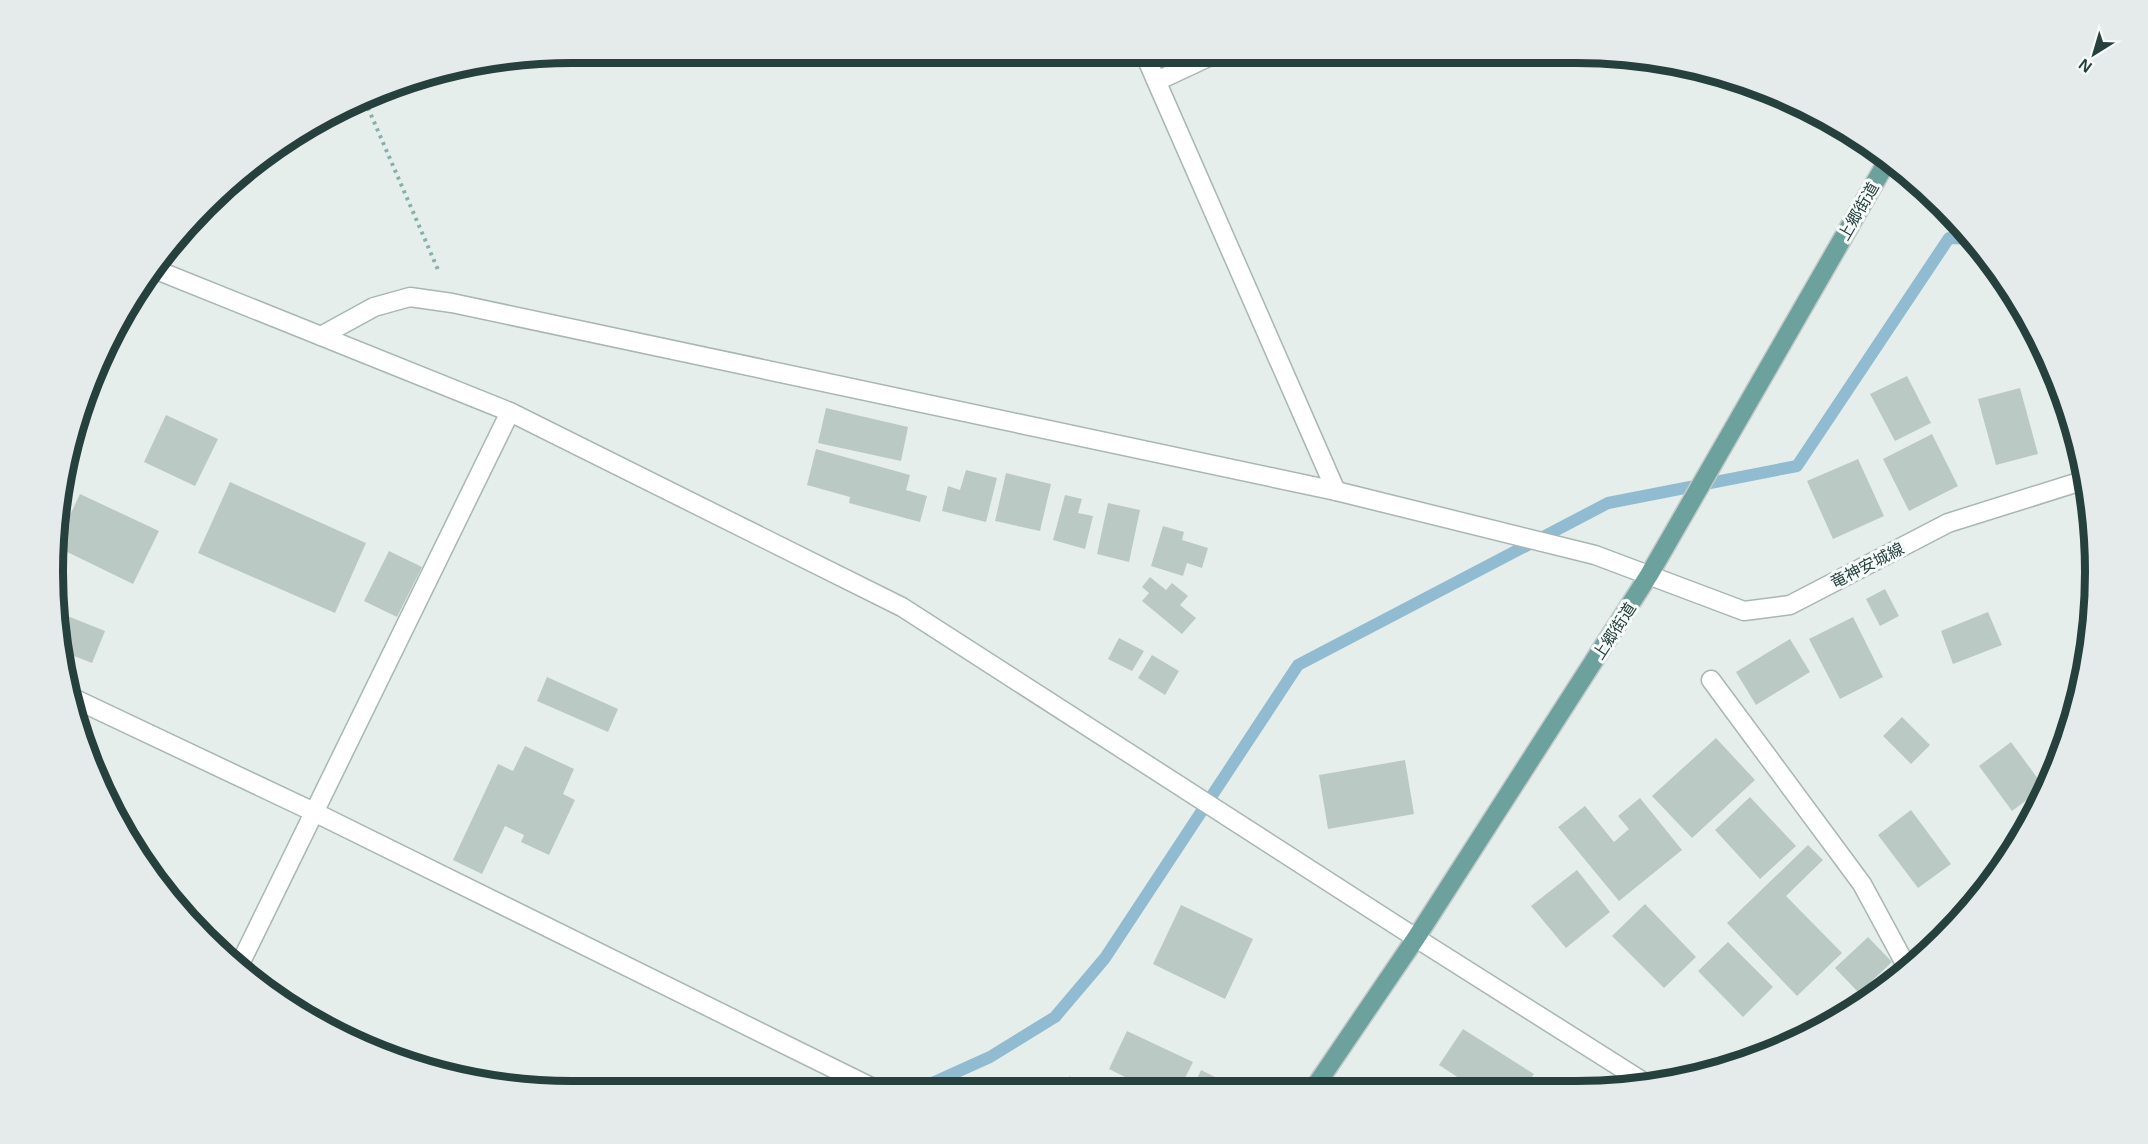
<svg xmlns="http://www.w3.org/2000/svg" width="2148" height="1144" font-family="Helvetica,'Noto Sans JP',sans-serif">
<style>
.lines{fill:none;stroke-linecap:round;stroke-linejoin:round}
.stream{stroke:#91bbd0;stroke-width:12}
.building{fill:#bbc9c5}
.minor-casing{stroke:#a8b6b4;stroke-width:21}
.major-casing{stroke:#c2cac9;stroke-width:21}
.path{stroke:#88b0aa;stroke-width:4;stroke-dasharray:3 4.5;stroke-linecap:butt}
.minor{stroke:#fff;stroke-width:18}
.major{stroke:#6da19d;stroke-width:18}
.labels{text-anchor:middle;stroke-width:6;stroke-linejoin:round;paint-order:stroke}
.street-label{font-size:16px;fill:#25403d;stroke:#f6faf9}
.rim{fill:none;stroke:#25403d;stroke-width:8}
</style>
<rect width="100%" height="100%" fill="#e6eeec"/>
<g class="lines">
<!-- stream -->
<path class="stream" d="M919,1089L990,1057L1055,1017L1105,958L1298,665L1608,503L1797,466L1949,238L1973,239"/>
</g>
<!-- building -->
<g class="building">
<path d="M1907,376L1931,423L1895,441L1870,394Z"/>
<path d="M2020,388L2038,454L1996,465L1978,399Z"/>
<path d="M826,408L908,427L901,461L818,443Z"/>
<path d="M166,415L218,439L195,486L144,462Z"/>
<path d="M1932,434L1958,486L1909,511L1883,459Z"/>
<path d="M816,449L910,475L906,490L927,496L920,522L849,503L850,497L807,485Z"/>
<path d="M1858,459L1884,516L1833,539L1807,481Z"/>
<path d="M966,470L997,478L986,522L942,511L948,486L960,490Z"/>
<path d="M1006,473L1051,484L1040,531L995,521Z"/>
<path d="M230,482L366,543L335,613L198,553Z"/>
<path d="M80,494L159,531L133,584L59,548L61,534Z"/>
<path d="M1065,495L1082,499L1078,513L1093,516L1085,549L1053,540Z"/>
<path d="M1108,503L1140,510L1129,562L1097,554Z"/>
<path d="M1163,526L1184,532L1182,540L1208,548L1202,568L1187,563L1183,576L1151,566Z"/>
<path d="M389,551L422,567L397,617L364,601Z"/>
<path d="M1150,577L1166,590L1172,583L1188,596L1180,605L1196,618L1182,634L1142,601L1149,593L1142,587Z"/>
<path d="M1885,589L1899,616L1880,626L1866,599Z"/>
<path d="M55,611L105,631L92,663L64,652Z"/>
<path d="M1988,612L2002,645L1953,664L1941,631Z"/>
<path d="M1853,617L1883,677L1840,699L1809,639Z"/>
<path d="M1119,638L1144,651L1132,671L1108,659Z"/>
<path d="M1790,639L1810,672L1756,705L1736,672Z"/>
<path d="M1152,655L1179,671L1165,695L1138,678Z"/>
<path d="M547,677L618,709L608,732L537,701Z"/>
<path d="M1902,717L1930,745L1911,764L1883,736Z"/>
<path d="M1716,738L1755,780L1692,838L1652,796Z"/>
<path d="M2011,742L2044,787L2012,811L1979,766Z"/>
<path d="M525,746L574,769L563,794L575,800L549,855L521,842L524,835L505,826L482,874L453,860L498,764L513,771Z"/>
<path d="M1405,760L1414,814L1328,829L1319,775Z"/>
<path d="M1750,797L1796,846L1760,879L1715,830Z"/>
<path d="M1640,798L1682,850L1619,901L1558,827L1585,806L1614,842L1629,829L1618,816Z"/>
<path d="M1911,810L1951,864L1918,888L1878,835Z"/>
<path d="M1808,845L1823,860L1786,896L1842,953L1797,996L1727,923Z"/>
<path d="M1577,870L1610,912L1566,948L1531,906Z"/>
<path d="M1645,904L1696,957L1664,988L1612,936Z"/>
<path d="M1181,905L1253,939L1225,999L1153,964Z"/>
<path d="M1868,937L1892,962L1859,993L1835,968Z"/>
<path d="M1728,942L1773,987L1743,1017L1698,971Z"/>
<path d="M1463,1029L1534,1074L1525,1087L1474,1088L1439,1065Z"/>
<path d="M1127,1031L1193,1062L1180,1088L1149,1089L1109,1069Z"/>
<path d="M1201,1070L1227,1083L1224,1088H1193Z"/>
<path d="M1070,1076L1084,1089H1058Z"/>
</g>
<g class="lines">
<!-- minor casing -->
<g class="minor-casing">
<g id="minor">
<path d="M1144,53L1336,491"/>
<path d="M1157,81L1217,53"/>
<path d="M154,269L510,412L902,607L1416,938L1650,1086"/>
<path d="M321,336L374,307L410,297L452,303L1336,491L1595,555L1744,611L1790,605L1948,523L2085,480"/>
<path d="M1711,680L1862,884L1908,969"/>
<path d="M75,699L316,813L875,1089"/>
<path d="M238,968L510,412"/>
</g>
</g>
<!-- major casing -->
<g class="major-casing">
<path id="major" d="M1314,1088L1416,938L1649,575L1889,158"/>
</g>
<!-- path -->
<path class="path" d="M365,101L439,272"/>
<!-- minor -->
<use href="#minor" class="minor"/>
<!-- major -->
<use href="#major" class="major"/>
</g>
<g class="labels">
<!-- street labels -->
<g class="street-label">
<text transform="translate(1858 211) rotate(-60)" y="6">上郷街道</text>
<text transform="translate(1867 565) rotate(-27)" y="6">竜神安城線</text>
<text transform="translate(1614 631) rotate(-57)" y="6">上郷街道</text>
</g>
</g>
<!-- crop -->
<path d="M0 0H2148V1144H0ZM572 63H1576A509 509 0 0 1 2085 572V572A509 509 0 0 1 1576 1081H572A509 509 0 0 1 63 572V572A509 509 0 0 1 572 63Z" fill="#e5ebea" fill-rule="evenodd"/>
<path class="rim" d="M572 63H1576A509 509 0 0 1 2085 572V572A509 509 0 0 1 1576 1081H572A509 509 0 0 1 63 572V572A509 509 0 0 1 572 63Z"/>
<!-- north arrow -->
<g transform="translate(2094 54) rotate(217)" stroke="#f6faf9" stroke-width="4.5" paint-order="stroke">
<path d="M0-4.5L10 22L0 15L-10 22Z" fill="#25403d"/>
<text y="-9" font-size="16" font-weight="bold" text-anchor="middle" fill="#25403d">N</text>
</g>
</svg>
